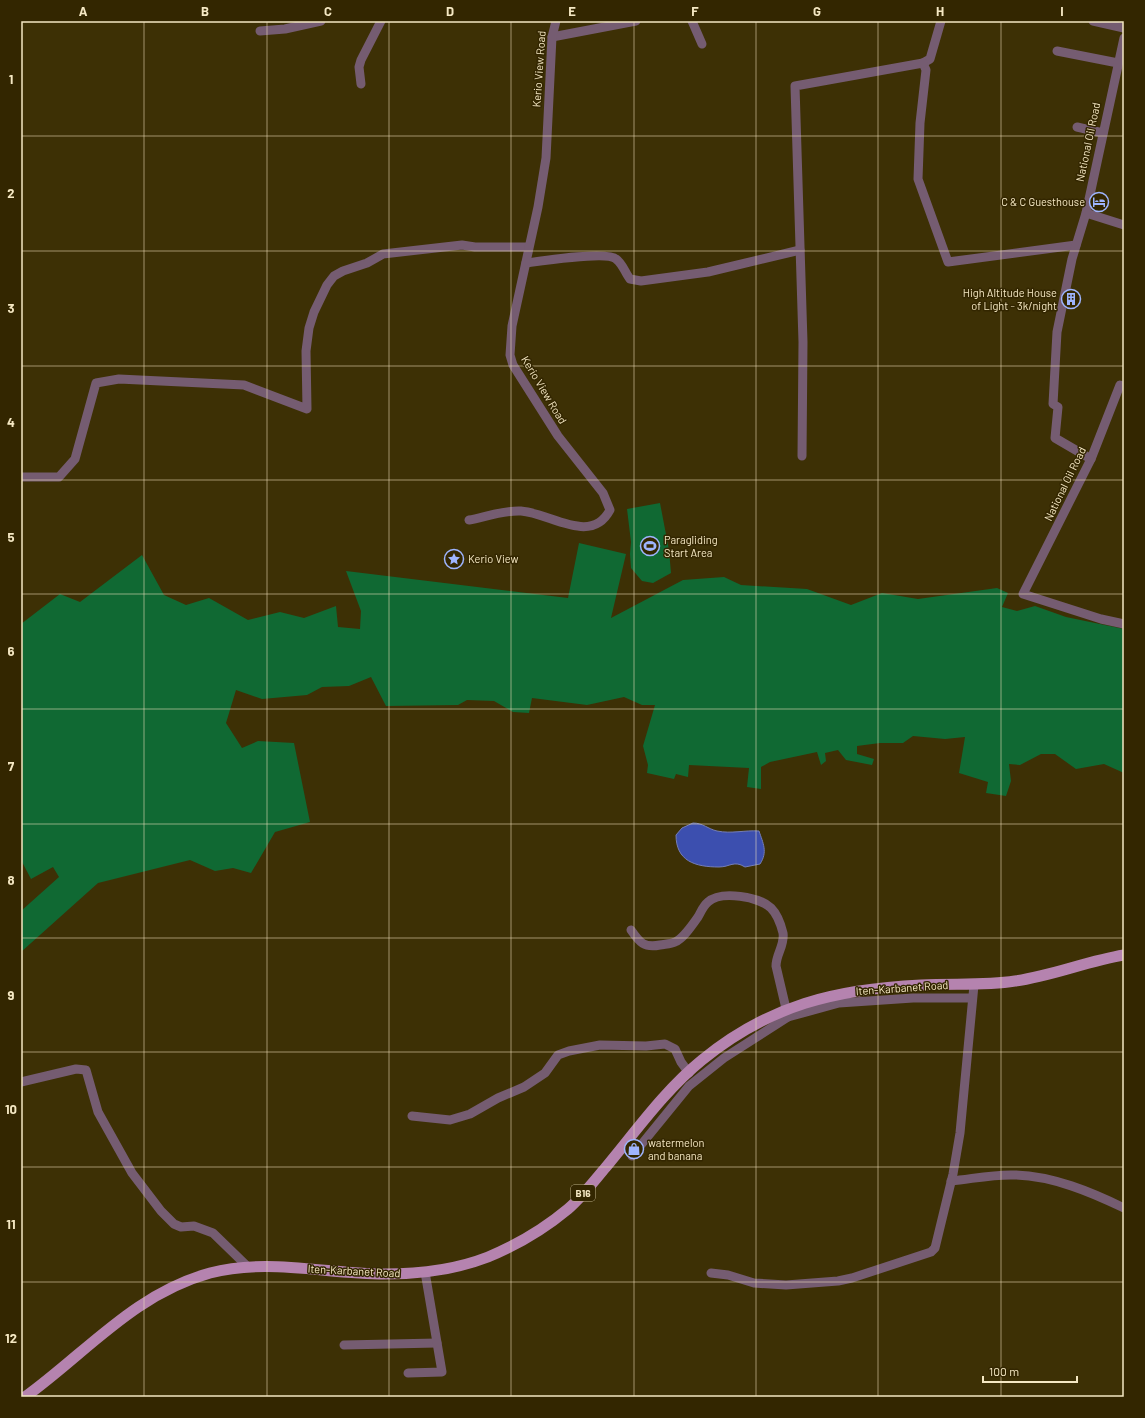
<svg xmlns="http://www.w3.org/2000/svg" width="1145" height="1418" font-family="Barlow,sans-serif">
<style>
.green{fill:#106933}
.water{fill:#3c4faf;stroke:#747db5}
.lines{fill:none;stroke-linecap:round;stroke-linejoin:round}
.minor{stroke:#755c71;stroke-width:9}
.major{stroke:#b583af;stroke-width:11}
.grid{fill:none;stroke:#f5e8c3;stroke-width:1;stroke-opacity:0.55}
.labels{text-anchor:middle;stroke-width:3;stroke-linejoin:round;paint-order:stroke}
.shield{fill:#332600;stroke:#bbae88;stroke-width:1}
.shield-label{font-size:10px;font-weight:bold;fill:#f5e8c3}
.street-label{font-size:11px;fill:#f5e8c3;stroke:#332600}
.poi-label{font-size:11px;fill:#f5e8c3;stroke:#332600;text-anchor:start}
.neatline{fill:none;stroke:#f5e8c3;stroke-width:1.5}
.grid-label{font-size:13px;text-anchor:middle;font-weight:bold;fill:#f5e8c3}
</style>
<rect width="100%" height="100%" fill="#3d3005"/>
<!-- green -->
<g class="green">
<path d="M660,503L669,550L671,573L653,583L642,581L631,568L630,554L631,542L627,509Z"/>
<path d="M579,543L626,554L611,618L683,580L724,577L741,585L807,589L851,605L882,593L918,599L997,588L1008,593L1002,607L1017,611L1035,606L1066,617L1124,629V773L1104,764L1076,769L1055,754H1041L1020,765L1009,764L1011,781L1006,796L986,793L988,782L959,773L965,737L945,739L913,736L903,743H880L857,746V754L874,759L872,765L846,760L838,750L825,753L826,761L821,765L817,752L770,762L761,767V789L747,787L749,768L689,765L688,777L676,774L674,779L647,773L648,765L643,746L655,705H642L624,697L587,705L532,698L529,713L513,712L494,701L467,700L458,705L386,706L371,677L349,686L322,687L307,695L262,699L236,690L226,723L242,748L258,741L294,743L310,822L275,832L251,873L233,868L215,871L190,860L98,883L21,952V911L59,877L53,867L31,879L21,860V624L60,594L80,602L142,555L164,595L186,605L209,598L248,620L280,612L304,618L336,606L338,627L360,629L361,611L346,571L568,598Z"/>
</g>
<!-- water -->
<path class="water" d="M693,823C703,823 708,829 717,831C732,834 744,830 759,831C763,843 768,852 760,864L745,867C734,860 730,867 719,867C695,867 676,861 676,835L682,828Z"/>
<g class="lines">
<!-- minor -->
<g class="minor">
<path d="M692,21L702,44"/>
<path d="M941,21L930,59L923,63L926,70L920,123L918,179L948,262L1076,245"/>
<path d="M1093,21L1124,28"/>
<path d="M260,31L285,29L321,21"/>
<path d="M552,37L636,21"/>
<path d="M1057,51L1118,63"/>
<path d="M361,84L359,67L361,60L381,21"/>
<path d="M1077,127L1103,133"/>
<path d="M1086,213L1124,225"/>
<path d="M526,263C541,261 607,251 616,259C623,264 625,273 630,279L641,281L708,272L800,250"/>
<path d="M1124,386L1120,385L1091,459L1023,594L1101,619L1124,624"/>
<path d="M802,456L803,342L795,86L923,63"/>
<path d="M1091,459L1055,438L1058,407L1053,404L1057,332L1072,259L1086,213L1124,38"/>
<path d="M21,477H59L75,459L96,383L119,379L244,385L307,409L306,351L309,328L314,312L327,285L334,276L343,271L367,263L383,254L462,245L475,247H528"/>
<path d="M469,520C485,517 504,510 521,511C550,513 591,546 610,510L603,493L558,436L513,365L510,355L512,326L538,207L546,158L552,37L556,21"/>
<path d="M631,930C640,943 644,948 660,945C665,944 671,944 675,942C684,938 692,925 698,917C701,912 703,906 708,902C721,890 760,897 771,908C777,914 781,925 783,933C785,945 776,954 776,966L788,1017L724,1058L689,1086L632,1156"/>
<path d="M788,1017L839,1003L913,998H972"/>
<path d="M21,1082L76,1069L86,1070L98,1112L132,1173L161,1211L174,1224L181,1227L194,1226L213,1233L248,1267"/>
<path d="M412,1116L450,1120L470,1114L498,1098L524,1087L545,1073L558,1055L569,1051L600,1045L646,1046L665,1044L675,1049L681,1062L689,1073"/>
<path d="M951,1181C972,1179 994,1174 1015,1175C1053,1176 1091,1192 1124,1208"/>
<path d="M711,1273L728,1275L754,1283L786,1285L838,1281L852,1278L931,1252L935,1248L953,1174L960,1133L974,985"/>
<path d="M344,1345L437,1343"/>
<path d="M408,1373L442,1372L425,1272"/>
</g>
<!-- major -->
<path class="major" d="M25,1397C86,1353 134,1294 210,1273C267,1258 326,1274 384,1274C419,1274 455,1270 488,1257C517,1245 544,1229 568,1209C582,1197 594,1181 606,1167C636,1131 665,1090 702,1060C769,1005 836,989 921,985C952,983 984,986 1015,981C1052,976 1087,961 1124,955"/>
</g>
<!-- grid -->
<path class="grid" d="M144,21V1397M267,21V1397M389,21V1397M511,21V1397M634,21V1397M756,21V1397M878,21V1397M1001,21V1397M21,136H1124M21,251H1124M21,366H1124M21,480H1124M21,594H1124M21,709H1124M21,824H1124M21,938H1124M21,1052H1124M21,1167H1124M21,1282H1124"/>
<!-- icons -->
<defs>
<g id="hotel-ring" transform="scale(1)"><circle r="9.5" fill="#332600" stroke="#9eb4fd" stroke-width="1.5"/><path d="M-6-4.5h1.5V1H6V5H4.5V3h-9V5H-6ZM-4 0a1.8 1.8 0 1 1 3.6 0ZM.5 0V-2.5h3Q6-2.5 6 0Z" fill="#9eb4fd"/></g>
<g id="building-ring" transform="scale(1)"><circle r="9.5" fill="#332600" stroke="#9eb4fd" stroke-width="1.5"/><path d="M-4-6H4V6H1V3H-1V6H-4ZM-2.5-4.3h1.7v1.8h-1.7ZM.8-4.3h1.7v1.8H.8ZM-2.5-1h1.7V.8h-1.7ZM.8-1h1.7V.8H.8Z" fill="#9eb4fd"/></g>
<g id="stadium-ring" transform="scale(1)"><circle r="9.5" fill="#332600" stroke="#9eb4fd" stroke-width="1.5"/><path d="M0-5a6.5 5 0 1 0 0 10a6.5 5 0 1 0 0-10ZM-3.5-1.8h7v3.6h-7Z" fill="#9eb4fd"/></g>
<g id="sight-ring" transform="scale(1)"><circle r="9.5" fill="#332600" stroke="#9eb4fd" stroke-width="1.5"/><path d="M0-6L1.8-2.2L6-1.7L2.9 1.2L3.7 5.4L0 3.3L-3.7 5.4L-2.9 1.2L-6-1.7L-1.8-2.2Z" fill="#9eb4fd"/></g>
<g id="shop-ring" transform="scale(1)"><circle r="9.5" fill="#332600" stroke="#9eb4fd" stroke-width="1.5"/><path d="M-5-2.5h2.3a2.7 3.5 0 0 1 5.4 0H5L5.5 6h-11ZM-1.5-2.5h3a1.5 2.3 0 0 0-3 0Z" fill="#9eb4fd"/></g>
</defs>
<g fill-rule="evenodd">
<use href="#hotel-ring" x="1099" y="202"/>
<use href="#building-ring" x="1071" y="299"/>
<use href="#stadium-ring" x="650" y="546"/>
<use href="#sight-ring" x="454" y="559"/>
<use href="#shop-ring" x="634" y="1149"/>
</g>
<g class="labels">
<!-- shield labels -->
<rect class="shield" x="571" y="1185" width="24" height="16" rx="3"/>
<g class="shield-label">
<text x="583" y="1197">B16</text>
</g>
<!-- street labels -->
<g class="street-label">
<text transform="translate(539 69) rotate(-86)" y="4">Kerio View Road</text>
<text transform="translate(1088 142) rotate(-78)" y="4">National Oil Road</text>
<text transform="translate(544 390) rotate(59)" y="4">Kerio View Road</text>
<text transform="translate(1065 484) rotate(-64)" y="4">National Oil Road</text>
<text transform="translate(902 988) rotate(-4)" y="4">Iten-Karbanet Road</text>
<text transform="translate(354 1271) rotate(3)" y="4">Iten-Karbanet Road</text>
</g>
<!-- poi labels -->
<g class="poi-label">
<text x="1085" y="206" text-anchor="end">C &amp; C Guesthouse</text>
<text x="1057" y="297" text-anchor="end">High Altitude House<tspan x="1057" dy="13">of Light - 3k/night</tspan></text>
<text x="664" y="544">Paragliding<tspan x="664" dy="13">Start Area</tspan></text>
<text x="468" y="563">Kerio View</text>
<text x="648" y="1147">watermelon<tspan x="648" dy="13">and banana</tspan></text>
</g>
</g>
<!-- border -->
<rect width="1145" height="1418" fill="none" stroke="#332600" stroke-width="44"/>
<!-- scale -->
<path d="M983 1376v6h94v-6" fill="none" stroke="#f5e8c3" stroke-width="2"/>
<text x="989" y="1376" font-size="12" fill="#f5e8c3" stroke="#332600" stroke-width="3" paint-order="stroke">100 m</text>
<rect x="22" y="22" width="1101" height="1374" class="neatline"/>
<g class="grid-label">
<text x="83" y="16">A</text>
<text x="205" y="16">B</text>
<text x="328" y="16">C</text>
<text x="450" y="16">D</text>
<text x="572" y="16">E</text>
<text x="695" y="16">F</text>
<text x="817" y="16">G</text>
<text x="940" y="16">H</text>
<text x="1062" y="16">I</text>
<text x="11" y="84">1</text>
<text x="11" y="198">2</text>
<text x="11" y="313">3</text>
<text x="11" y="427">4</text>
<text x="11" y="542">5</text>
<text x="11" y="656">6</text>
<text x="11" y="771">7</text>
<text x="11" y="885">8</text>
<text x="11" y="1000">9</text>
<text x="11" y="1114">10</text>
<text x="11" y="1229">11</text>
<text x="11" y="1343">12</text>
</g>
</svg>
